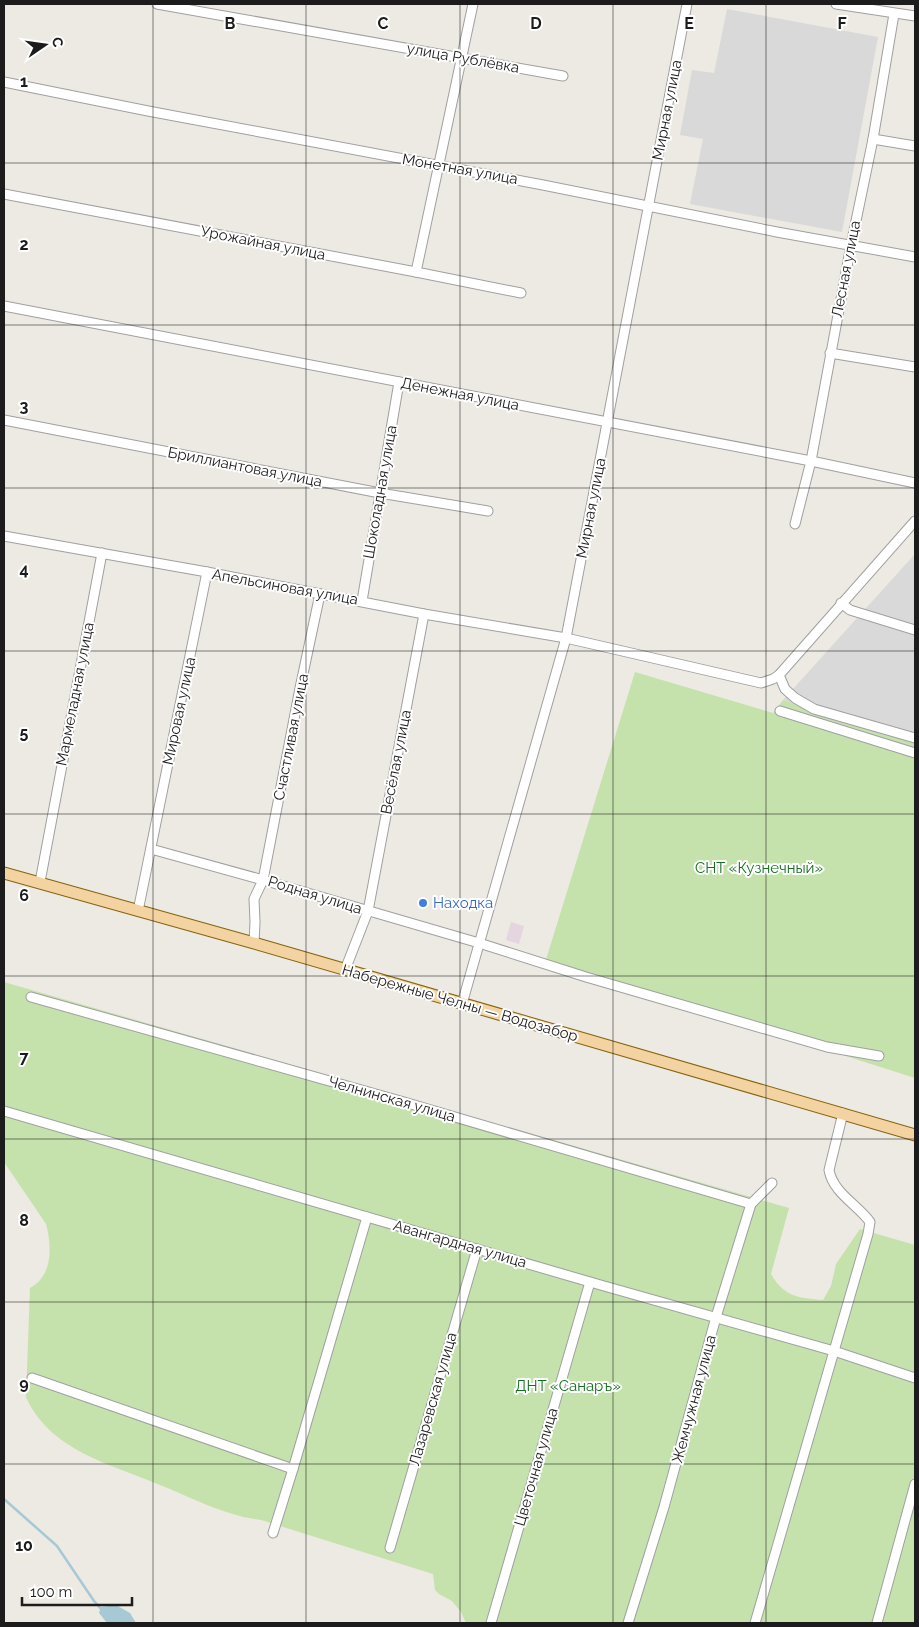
<svg xmlns="http://www.w3.org/2000/svg" width="919" height="1627" font-family="Raleway,sans-serif">
<style>
.residential{fill:#dad9d9}
.industrial{fill:#e5d5e1}
.grass{fill:#c5e2ac}
.water{fill:#a7c9d6}
.lines{fill:none;stroke-linecap:round;stroke-linejoin:round}
.stream{stroke:#a7c9d6;stroke-width:2.5}
.minor-casing{stroke:#a0a0a0;stroke-width:11}
.major-casing{stroke:#86640e;stroke-width:13}
.minor{stroke:#fff;stroke-width:9}
.major{stroke:#f3d3a1;stroke-width:11}
.grid{fill:none;stroke:#1c1c1c;stroke-width:1;stroke-opacity:0.55}
.shop-dot{fill:#3f7fe0;stroke:#fff;stroke-width:2}
.labels{text-anchor:middle;stroke-width:4;stroke-linejoin:round;paint-order:stroke}
.street-label{font-size:15px;fill:#1c1c1c;stroke:#fff}
.park-label{font-size:15px;fill:#156f20;stroke:#fff}
.shop-label{font-size:15px;fill:#366cbe;stroke:#fff;text-anchor:start}
.grid-label{font-size:16px;text-anchor:middle;font-weight:bold;fill:#1c1c1c;stroke:#fff;stroke-width:4;stroke-linejoin:round;paint-order:stroke}
</style>
<rect width="100%" height="100%" fill="#eceae2"/>
<!-- residential -->
<g class="residential">
<path d="M727,9L878,37L842,232L690,204L703,139L680,135L692,70L714,73Z"/>
<path d="M915,554V741L783,700Z"/>
</g>
<!-- industrial -->
<path class="industrial" d="M511,922L524,926L519,944L506,940Z"/>
<!-- grass -->
<g class="grass">
<path d="M635,672L773,713L783,700L915,741V1078L830,1051L544,966Z"/>
<path d="M4,982L789,1208L771,1274C784,1297 799,1298 823,1300L831,1286L836,1264L860,1229L915,1245V1623H466L461,1612L452,1601L439,1594L435,1590L433,1574L261,1520C225,1516 193,1498 160,1485C111,1464 50,1451 26,1397L30,1288C53,1276 52,1246 46,1224L4,1162Z"/>
</g>
<!-- water -->
<path class="water" d="M116,1605L130,1613L136,1623H107L99,1613L101,1607Z"/>
<g class="lines">
<!-- stream -->
<path class="stream" d="M4,1499L57,1546L94,1601L101,1609"/>
<!-- minor casing -->
<g class="minor-casing">
<g id="minor">
<path d="M157,4L563,76"/>
<path d="M836,4L915,16"/>
<path d="M4,82L148,111L543,185L777,232L915,257"/>
<path d="M873,139L915,146"/>
<path d="M4,194L416,272L521,293"/>
<path d="M416,272L473,4"/>
<path d="M4,306L811,461L915,483"/>
<path d="M830,353L915,367"/>
<path d="M4,420L380,493L488,511"/>
<path d="M795,524L811,461L851,245L873,139L894,14"/>
<path d="M4,536L207,572L424,614L566,638L761,683L773,679L779,675L915,521"/>
<path d="M362,601L399,382"/>
<path d="M841,603L850,610L915,630"/>
<path d="M779,675L785,689L795,698L814,709L915,738"/>
<path d="M780,711L915,753"/>
<path d="M151,849L263,880L479,943L586,977L827,1047L879,1056"/>
<path d="M40,882L102,553"/>
<path d="M138,911L207,572"/>
<path d="M254,943L255,922L254,899L263,880L300,688L320,594"/>
<path d="M345,970L368,911L424,614"/>
<path d="M31,997L404,1102L751,1204"/>
<path d="M462,1004L566,638L687,4"/>
<path d="M4,1111L590,1282L834,1351L915,1378"/>
<path d="M32,1378L293,1469"/>
<path d="M273,1533L293,1469L367,1217"/>
<path d="M390,1548L477,1249"/>
<path d="M491,1623L590,1282"/>
<path d="M628,1623L664,1507L716,1317L751,1204L772,1183"/>
<path d="M755,1623L868,1234L870,1222C858,1205 833,1193 829,1170L843,1113"/>
<path d="M877,1623L915,1484"/>
</g>
</g>
<!-- major casing -->
<g class="major-casing">
<path id="major" d="M4,873L254,943L915,1135"/>
</g>
<!-- minor -->
<use href="#minor" class="minor"/>
<!-- major -->
<use href="#major" class="major"/>
</g>
<!-- grid -->
<path class="grid" d="M153,4V1623M306,4V1623M460,4V1623M613,4V1623M766,4V1623M4,163H915M4,325H915M4,488H915M4,651H915M4,814H915M4,976H915M4,1139H915M4,1302H915M4,1464H915"/>
<!-- markers -->
<circle class="shop-dot" cx="423" cy="903" r="5"/>
<g class="labels">
<!-- street labels -->
<g class="street-label">
<text transform="translate(463 58) rotate(10)" y="5">улица Рублёвка</text>
<text transform="translate(667 110) rotate(-79)" y="5">Мирная улица</text>
<text transform="translate(460 169) rotate(10)" y="5">Монетная улица</text>
<text transform="translate(263 243) rotate(11)" y="5">Урожайная улица</text>
<text transform="translate(846 269) rotate(-79)" y="5">Лесная улица</text>
<text transform="translate(460 394) rotate(11)" y="5">Денежная улица</text>
<text transform="translate(245 467) rotate(11)" y="5">Бриллиантовая улица</text>
<text transform="translate(380 492) rotate(-80)" y="5">Шоколадная улица</text>
<text transform="translate(591 508) rotate(-79)" y="5">Мирная улица</text>
<text transform="translate(285 587) rotate(10)" y="5">Апельсиновая улица</text>
<text transform="translate(75 694) rotate(-79)" y="5">Мармеладная улица</text>
<text transform="translate(179 711) rotate(-78)" y="5">Мировая улица</text>
<text transform="translate(291 737) rotate(-79)" y="5">Счастливая улица</text>
<text transform="translate(396 762) rotate(-79)" y="5">Весёлая улица</text>
<text transform="translate(315 895) rotate(17)" y="5">Родная улица</text>
<text transform="translate(460 1003) rotate(16)" y="5">Набережные Челны — Водозабор</text>
<text transform="translate(392 1099) rotate(16)" y="5">Челнинская улица</text>
<text transform="translate(460 1244) rotate(16)" y="5">Авангардная улица</text>
<text transform="translate(433 1399) rotate(-74)" y="5">Лазаревская улица</text>
<text transform="translate(694 1399) rotate(-75)" y="5">Жемчужная улица</text>
<text transform="translate(536 1467) rotate(-74)" y="5">Цветочная улица</text>
</g>
<!-- park labels -->
<g class="park-label">
<text x="759" y="873">СНТ «Кузнечный»</text>
<text x="568" y="1391">ДНТ «Санаръ»</text>
</g>
<!-- shop labels -->
<g class="shop-label">
<text x="433" y="908">Находка</text>
</g>
</g>
<g class="grid-label">
<text x="230" y="29">B</text>
<text x="383" y="29">C</text>
<text x="536" y="29">D</text>
<text x="689" y="29">E</text>
<text x="842" y="29">F</text>
<text x="24" y="87">1</text>
<text x="24" y="250">2</text>
<text x="24" y="412">3</text>
<text x="24" y="575">4</text>
<text x="24" y="738">5</text>
<text x="24" y="901">6</text>
<text x="24" y="1063">7</text>
<text x="24" y="1226">8</text>
<text x="24" y="1389">9</text>
<text x="24" y="1551">10</text>
</g>
<!-- border -->
<rect width="919" height="1627" fill="none" stroke="#1c1c1c" stroke-width="10"/>
<!-- north arrow -->
<g transform="translate(45 45) rotate(77)" stroke="#ffffff" stroke-width="4" paint-order="stroke">
<path d="M0-4L9 19L0 12L-9 19Z" fill="#1c1c1c"/>
<text y="-8" font-size="14" font-weight="bold" text-anchor="middle" fill="#1c1c1c">С</text>
</g>
<!-- scale -->
<path d="M22 1597v8h110v-8" fill="none" stroke="#1c1c1c" stroke-width="2.5"/>
<text x="30" y="1597" font-size="15" fill="#1c1c1c" stroke="#ffffff" stroke-width="4" paint-order="stroke">100 m</text>
</svg>
